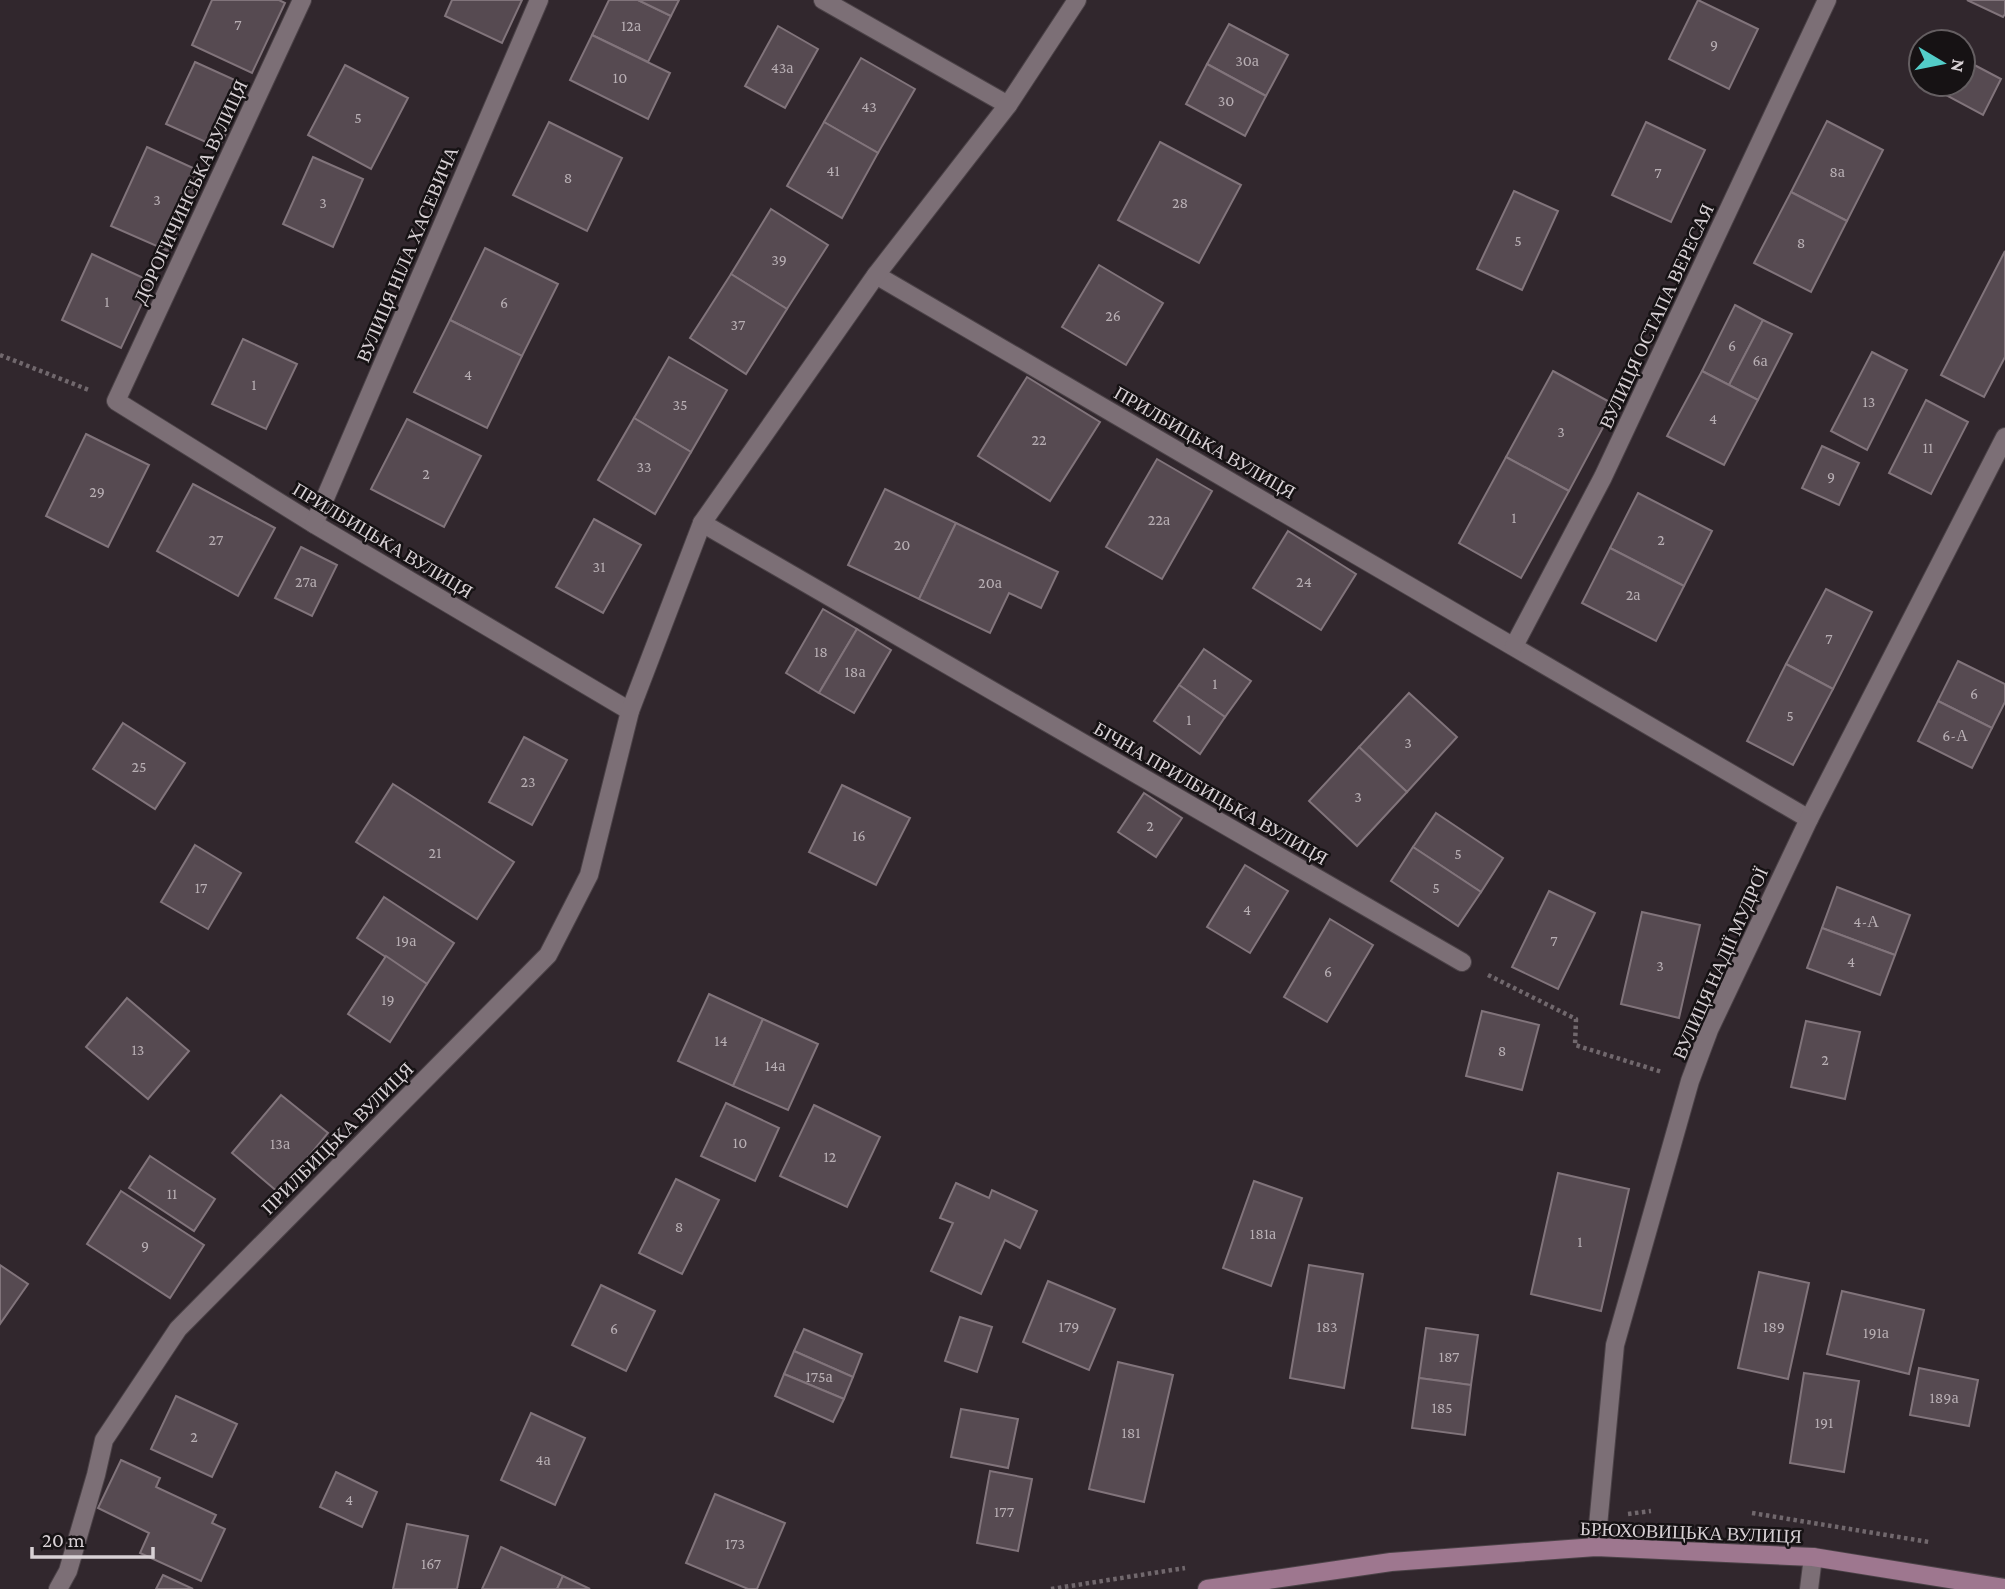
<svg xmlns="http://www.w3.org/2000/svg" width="2005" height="1589" font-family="'Crimson Pro',serif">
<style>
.building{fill:#564a51;stroke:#81747b;stroke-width:2}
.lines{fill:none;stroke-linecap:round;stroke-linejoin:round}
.street-casing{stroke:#4b4247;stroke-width:20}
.secondary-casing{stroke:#4b4247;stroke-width:20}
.path{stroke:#71686d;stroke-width:4.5;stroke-dasharray:3.5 3.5;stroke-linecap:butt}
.street{stroke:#7c6f76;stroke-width:18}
.secondary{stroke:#9e778f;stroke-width:18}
.labels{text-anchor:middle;stroke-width:5;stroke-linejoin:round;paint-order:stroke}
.number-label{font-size:16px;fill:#b8afb4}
.street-label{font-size:19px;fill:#d8d1d5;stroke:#161214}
</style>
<rect width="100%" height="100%" fill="#31272d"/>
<!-- building -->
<g class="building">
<path d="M212,0H279L285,3L252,73L192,45Z"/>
<path d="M452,0H522L502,43L445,16Z"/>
<path d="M609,0H638L671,16L648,62L592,35Z"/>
<path d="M638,0H679L671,16Z"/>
<path d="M1698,0L1758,29L1729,89L1669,59Z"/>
<path d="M1967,0H2005V14L2003,17Z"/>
<path d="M1229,24L1288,55L1266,96L1207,64Z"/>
<path d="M778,26L818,49L785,108L745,86Z"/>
<path d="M592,35L670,73L648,119L570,80Z"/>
<path d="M861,58L915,89L878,153L824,122Z"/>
<path d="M1963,59L2001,79L1983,115L1931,87L1932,84H1963Z"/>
<path d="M195,62L248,86L219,148L166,124Z"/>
<path d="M1207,64L1266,96L1245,136L1186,104Z"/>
<path d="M345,65L408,98L371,169L308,135Z"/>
<path d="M1827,121L1883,150L1847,221L1791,192Z"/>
<path d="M549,122L622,158L587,231L513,195Z"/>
<path d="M824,122L878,153L842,218L787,186Z"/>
<path d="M1646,122L1705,150L1671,222L1612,195Z"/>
<path d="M1160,142L1241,185L1199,263L1118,220Z"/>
<path d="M147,147L204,173L168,251L111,226Z"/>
<path d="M313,157L363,179L333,247L283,224Z"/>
<path d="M1514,191L1558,211L1522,290L1477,269Z"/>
<path d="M1791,192L1847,221L1811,292L1754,263Z"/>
<path d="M771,209L828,245L787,309L731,274Z"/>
<path d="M485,248L558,284L522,356L450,320Z"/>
<path d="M2005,251V357L1984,397L1941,375Z"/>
<path d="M92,254L152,282L121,348L62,320Z"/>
<path d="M1099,265L1163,303L1126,365L1062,327Z"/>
<path d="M731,274L787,309L746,374L690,338Z"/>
<path d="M1735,305L1763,320L1729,385L1702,371Z"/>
<path d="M450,320L522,356L487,428L414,392Z"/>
<path d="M1763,320L1792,334L1758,400L1729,385Z"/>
<path d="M243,339L297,364L266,429L212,404Z"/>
<path d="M1872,352L1907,370L1867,450L1831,431Z"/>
<path d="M669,357L727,390L691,452L634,418Z"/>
<path d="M1553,371L1615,405L1569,491L1506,457Z"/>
<path d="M1702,371L1758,400L1724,465L1667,436Z"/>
<path d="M1027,377L1100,422L1050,501L978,456Z"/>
<path d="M1926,400L1968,422L1931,494L1889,473Z"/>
<path d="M634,418L691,452L655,514L598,480Z"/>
<path d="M407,419L481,456L444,527L371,489Z"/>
<path d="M86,434L149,465L108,547L46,516Z"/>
<path d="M1822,446L1859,463L1839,505L1802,488Z"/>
<path d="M1506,457L1569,491L1521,578L1459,543Z"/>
<path d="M1157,459L1212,491L1162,579L1106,547Z"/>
<path d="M193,484L275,528L238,596L157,551Z"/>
<path d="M885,489L956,523L919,599L848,565Z"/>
<path d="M1638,493L1712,531L1684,586L1610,548Z"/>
<path d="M594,519L641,545L603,613L556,587Z"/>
<path d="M956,523L1058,572L1041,608L1009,593L990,633L919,599Z"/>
<path d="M1288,531L1356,574L1321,630L1253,588Z"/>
<path d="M301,547L337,565L312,616L275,598Z"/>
<path d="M1610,548L1684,586L1656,641L1582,603Z"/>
<path d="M1826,589L1872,612L1833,689L1786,664Z"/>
<path d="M823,609L857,629L819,693L786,673Z"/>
<path d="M857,629L891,650L854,713L819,693Z"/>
<path d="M1204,649L1251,681L1225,717L1179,685Z"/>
<path d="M1958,661L2005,684V702L1992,728L1938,701Z"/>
<path d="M1786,664L1833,689L1793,765L1747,741Z"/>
<path d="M1179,685L1225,717L1200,754L1154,721Z"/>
<path d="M1409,693L1457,737L1407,792L1359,747Z"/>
<path d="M1938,701L1992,728L1972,768L1918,741Z"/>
<path d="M123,723L185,763L155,809L93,769Z"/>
<path d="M524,737L567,760L532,825L489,802Z"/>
<path d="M1359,747L1407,792L1357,846L1309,801Z"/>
<path d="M393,784L514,862L477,919L356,842Z"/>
<path d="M842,785L910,818L876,885L809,852Z"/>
<path d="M1144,793L1182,818L1156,857L1118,832Z"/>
<path d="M1436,813L1503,858L1481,892L1413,847Z"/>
<path d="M195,845L241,873L208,929L161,902Z"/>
<path d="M1413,847L1481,892L1458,926L1391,881Z"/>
<path d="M1245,865L1288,891L1250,953L1207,927Z"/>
<path d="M1837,887L1910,915L1895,955L1822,928Z"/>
<path d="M1549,891L1595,913L1558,989L1512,967Z"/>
<path d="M384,897L454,943L427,984L357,938Z"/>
<path d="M1642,912L1700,925L1679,1018L1621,1004Z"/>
<path d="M1330,919L1373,945L1327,1022L1284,997Z"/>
<path d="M1822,928L1895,955L1880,995L1807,968Z"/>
<path d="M386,956L427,984L390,1042L348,1014Z"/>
<path d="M709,994L763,1019L733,1086L678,1061Z"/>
<path d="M127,998L189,1051L148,1099L86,1047Z"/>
<path d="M1482,1011L1539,1025L1522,1090L1466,1076Z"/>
<path d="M763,1019L818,1044L788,1110L733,1086Z"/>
<path d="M1806,1021L1860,1032L1845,1099L1791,1087Z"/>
<path d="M281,1095L328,1133L279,1193L232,1153Z"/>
<path d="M726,1103L779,1128L755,1181L701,1156Z"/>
<path d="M814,1105L880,1137L847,1207L780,1176Z"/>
<path d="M150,1156L215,1199L194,1231L129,1188Z"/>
<path d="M1558,1173L1629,1189L1601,1311L1531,1294Z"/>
<path d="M676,1179L719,1200L682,1274L639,1253Z"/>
<path d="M1254,1181L1302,1198L1271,1286L1223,1268Z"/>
<path d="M956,1183L989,1198L992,1190L1037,1211L1020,1248L1005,1240L981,1294L931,1271L953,1223L940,1218Z"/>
<path d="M121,1191L204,1245L170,1298L87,1244Z"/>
<path d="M0,1265L28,1284L0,1324Z"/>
<path d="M1309,1265L1363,1274L1344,1388L1290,1378Z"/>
<path d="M1759,1272L1809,1283L1788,1379L1738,1368Z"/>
<path d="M1048,1281L1115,1309L1089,1370L1023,1342Z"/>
<path d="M601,1285L655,1311L626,1371L572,1345Z"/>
<path d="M1842,1291L1924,1310L1909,1374L1827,1354Z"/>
<path d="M960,1317L992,1327L977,1372L945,1361Z"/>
<path d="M1426,1328L1478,1335L1471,1385L1419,1378Z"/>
<path d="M804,1329L862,1354L853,1377L794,1351Z"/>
<path d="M794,1351L853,1377L844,1399L784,1374Z"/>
<path d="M1118,1362L1173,1375L1144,1502L1089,1489Z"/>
<path d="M1919,1368L1978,1380L1969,1426L1910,1415Z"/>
<path d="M1804,1373L1859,1381L1844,1472L1790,1463Z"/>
<path d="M784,1374L844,1399L833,1422L775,1396Z"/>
<path d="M1419,1378L1471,1385L1465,1435L1412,1428Z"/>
<path d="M176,1396L237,1424L212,1477L151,1449Z"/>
<path d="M961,1409L1018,1419L1008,1468L951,1457Z"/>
<path d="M531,1413L585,1438L555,1505L501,1480Z"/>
<path d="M121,1460L160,1478L156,1487L216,1515L212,1523L225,1529L201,1581L140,1553L149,1533L98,1508Z"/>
<path d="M990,1471L1032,1479L1018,1551L977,1543Z"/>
<path d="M336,1472L377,1492L362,1527L320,1507Z"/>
<path d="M715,1494L785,1523L757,1589H748L686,1563Z"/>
<path d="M407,1524L468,1536L457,1589H393Z"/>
<path d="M501,1547L563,1576L557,1589H482Z"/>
<path d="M163,1575L193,1589H156Z"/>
<path d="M563,1576L590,1589H557Z"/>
</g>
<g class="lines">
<!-- street casing -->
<g class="street-casing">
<g id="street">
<path d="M302,0L116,401L314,524L630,711"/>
<path d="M823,0L1008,105"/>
<path d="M876,275L1809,819"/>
<path d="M702,523L1462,962"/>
<path d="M314,524L539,0"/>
<path d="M1514,646L1603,477L1827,0"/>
<path d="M1596,1547L1615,1345L1690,1081L1709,1030L1809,819L2005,437"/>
<path d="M58,1589L68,1571L96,1475L104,1440L178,1329L548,955L589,875L630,711L702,523L876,275L1008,105L1077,0"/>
<path d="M1809,1589L1813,1557"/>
</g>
</g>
<!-- secondary casing -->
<g class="secondary-casing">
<path id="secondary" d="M1207,1589L1391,1562L1596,1547L1813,1557L2005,1588"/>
</g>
<!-- path -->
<g class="path">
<path d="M0,355L89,390"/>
<path d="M1488,975L1576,1019L1575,1045L1662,1072"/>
<path d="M1752,1513L1929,1542"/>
<path d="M1628,1514L1651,1511"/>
<path d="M1051,1589L1185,1568"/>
</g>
<!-- street -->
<use href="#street" class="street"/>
<!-- secondary -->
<use href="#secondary" class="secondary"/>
</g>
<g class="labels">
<!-- number labels -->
<g class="number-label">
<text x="238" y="30">7</text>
<text x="631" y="31">12а</text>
<text x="1714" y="50">9</text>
<text x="1247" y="66">30а</text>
<text x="782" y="73">43а</text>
<text x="620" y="83">10</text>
<text x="1226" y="106">30</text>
<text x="869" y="112">43</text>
<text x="358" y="123">5</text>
<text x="833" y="176">41</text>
<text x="1837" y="177">8а</text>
<text x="1658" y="178">7</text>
<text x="568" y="183">8</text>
<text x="157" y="205">3</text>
<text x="323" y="208">3</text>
<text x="1180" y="208">28</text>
<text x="1518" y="246">5</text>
<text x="1801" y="248">8</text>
<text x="779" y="265">39</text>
<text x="107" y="307">1</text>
<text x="504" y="308">6</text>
<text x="1113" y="321">26</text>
<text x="738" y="330">37</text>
<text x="1732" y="351">6</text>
<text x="1760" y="366">6а</text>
<text x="468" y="380">4</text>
<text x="254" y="390">1</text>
<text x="1869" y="407">13</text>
<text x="680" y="410">35</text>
<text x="1713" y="424">4</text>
<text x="1561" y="437">3</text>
<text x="1039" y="445">22</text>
<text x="1928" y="453">11</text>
<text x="644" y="472">33</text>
<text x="426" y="479">2</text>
<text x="1831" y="482">9</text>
<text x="97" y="497">29</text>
<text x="1514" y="523">1</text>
<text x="1159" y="525">22а</text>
<text x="216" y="545">27</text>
<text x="1661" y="545">2</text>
<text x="902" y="550">20</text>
<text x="599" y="572">31</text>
<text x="306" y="587">27а</text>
<text x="1304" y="587">24</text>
<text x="990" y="588">20а</text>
<text x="1633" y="600">2а</text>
<text x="1829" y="644">7</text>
<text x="821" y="657">18</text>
<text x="855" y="677">18а</text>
<text x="1215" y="689">1</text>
<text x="1974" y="699">6</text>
<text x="1790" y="721">5</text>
<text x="1189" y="725">1</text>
<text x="1955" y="741">6-А</text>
<text x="1408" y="748">3</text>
<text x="139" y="772">25</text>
<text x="528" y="787">23</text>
<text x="1358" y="802">3</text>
<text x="1150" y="831">2</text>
<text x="859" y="841">16</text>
<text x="435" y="858">21</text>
<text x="1458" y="859">5</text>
<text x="201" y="893">17</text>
<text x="1436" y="893">5</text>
<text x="1247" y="915">4</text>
<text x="1866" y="927">4-А</text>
<text x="406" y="946">19а</text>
<text x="1554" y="946">7</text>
<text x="1851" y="967">4</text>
<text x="1660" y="971">3</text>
<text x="1328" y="977">6</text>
<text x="388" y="1005">19</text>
<text x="721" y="1046">14</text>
<text x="138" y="1055">13</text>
<text x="1502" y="1056">8</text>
<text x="1825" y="1065">2</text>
<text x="775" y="1071">14а</text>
<text x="740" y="1148">10</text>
<text x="280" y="1149">13а</text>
<text x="830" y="1162">12</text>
<text x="172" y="1199">11</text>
<text x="679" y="1232">8</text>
<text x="1263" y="1239">181а</text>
<text x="1580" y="1247">1</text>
<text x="145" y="1251">9</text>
<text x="1069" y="1332">179</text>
<text x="1327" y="1332">183</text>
<text x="1774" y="1332">189</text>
<text x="614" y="1334">6</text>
<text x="1876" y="1338">191а</text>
<text x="1449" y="1362">187</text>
<text x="819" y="1382">175а</text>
<text x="1944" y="1403">189а</text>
<text x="1442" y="1413">185</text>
<text x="1824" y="1428">191</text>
<text x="1131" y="1438">181</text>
<text x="194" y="1442">2</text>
<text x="543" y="1465">4а</text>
<text x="349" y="1505">4</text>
<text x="1004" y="1517">177</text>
<text x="735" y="1549">173</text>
<text x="431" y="1569">167</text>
</g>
<!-- street labels -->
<g class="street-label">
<text transform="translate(190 192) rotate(-65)" y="7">ДОРОГИЧИНСЬКА ВУЛИЦЯ</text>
<text transform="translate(407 254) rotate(-67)" y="7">ВУЛИЦЯ НІЛА ХАСЕВИЧА</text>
<text transform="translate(1656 316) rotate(-65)" y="7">ВУЛИЦЯ ОСТАПА ВЕРЕСАЯ</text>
<text transform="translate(1205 442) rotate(30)" y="7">ПРИЛБИЦЬКА ВУЛИЦЯ</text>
<text transform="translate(383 540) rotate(31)" y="7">ПРИЛБИЦЬКА ВУЛИЦЯ</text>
<text transform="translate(1211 793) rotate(30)" y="7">БІЧНА ПРИЛБИЦЬКА ВУЛИЦЯ</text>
<text transform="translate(1720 963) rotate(-66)" y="7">ВУЛИЦЯ НАДІЇ МУДРОЇ</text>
<text transform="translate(337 1138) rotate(-45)" y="7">ПРИЛБИЦЬКА ВУЛИЦЯ</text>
<text transform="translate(1691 1532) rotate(2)" y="7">БРЮХОВИЦЬКА ВУЛИЦЯ</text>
</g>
</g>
<!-- north arrow -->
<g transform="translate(1942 63) rotate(100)"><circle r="33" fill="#161214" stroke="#645e61" stroke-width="2"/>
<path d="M0-5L12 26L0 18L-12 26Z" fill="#53cdc9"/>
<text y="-10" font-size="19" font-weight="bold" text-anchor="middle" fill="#d8d1d5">N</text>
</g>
<!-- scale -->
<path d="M32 1547v10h121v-10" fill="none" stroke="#d8d1d5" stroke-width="3.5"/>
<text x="42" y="1547" font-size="21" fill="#d8d1d5" stroke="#161214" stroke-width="5" paint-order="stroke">20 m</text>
</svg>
